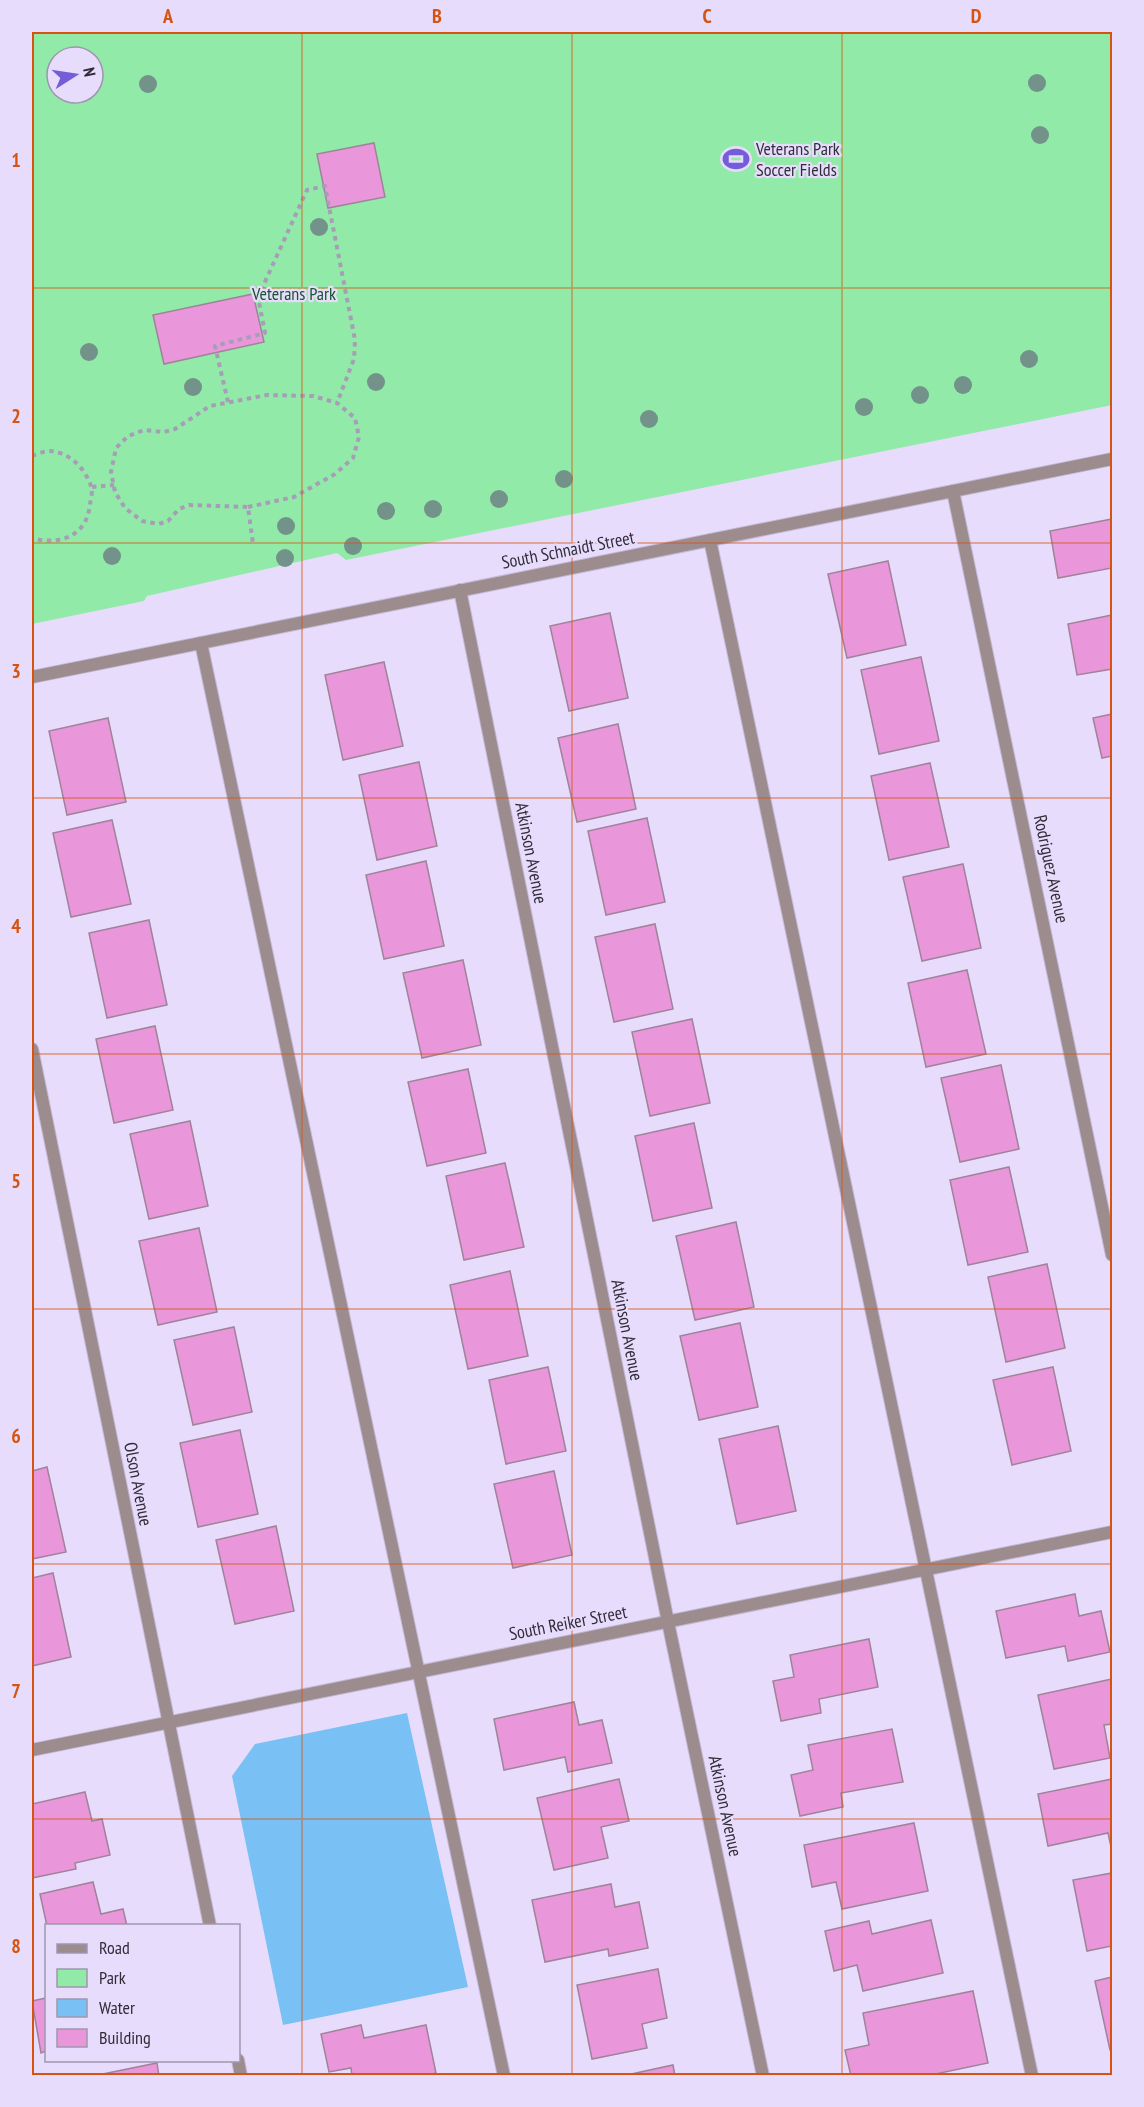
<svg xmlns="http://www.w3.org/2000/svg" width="1144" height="2107" font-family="'PT Sans Narrow',sans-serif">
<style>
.green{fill:#92eaa8;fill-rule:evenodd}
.water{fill:#79c1f5}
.building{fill:#e997da;stroke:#9f8399;stroke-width:1.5}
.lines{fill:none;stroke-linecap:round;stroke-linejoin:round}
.service-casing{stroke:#c3b9d6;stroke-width:14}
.minor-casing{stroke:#c3b9d6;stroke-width:14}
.path{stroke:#a69db6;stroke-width:4;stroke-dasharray:4.5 4.5;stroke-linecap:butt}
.service{stroke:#9d8c8e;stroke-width:12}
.minor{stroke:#9d8c8e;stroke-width:12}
.tree{fill:#73928a}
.grid{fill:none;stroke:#d65410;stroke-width:1.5;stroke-opacity:0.55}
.labels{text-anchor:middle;stroke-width:4.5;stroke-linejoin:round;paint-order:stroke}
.poi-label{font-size:18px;fill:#302c38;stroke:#e8dcfd;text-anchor:start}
.park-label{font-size:18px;fill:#13552b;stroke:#e8dcfd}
.street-label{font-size:18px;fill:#302c38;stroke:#e8dcfd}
.neatline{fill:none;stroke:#d65410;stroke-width:2}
.grid-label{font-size:20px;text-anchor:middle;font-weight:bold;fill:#d65410}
</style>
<rect width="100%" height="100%" fill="#e8dcfd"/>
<!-- green -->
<path class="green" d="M32,32H1111L1112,39V405L346,560L337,553L147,596L144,601L32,624ZM57,57H93V93H57Z"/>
<!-- water -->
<path class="water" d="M407,1713L468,1987L283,2025L232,1776L255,1744Z"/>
<!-- building -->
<g class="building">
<path d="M374,143L385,197L328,208L317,154Z"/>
<path d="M253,294L264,342L164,364L153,315Z"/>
<path d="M1112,519V568L1058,578L1050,531Z"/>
<path d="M888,561L906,645L847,658L828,574Z"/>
<path d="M610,613L628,698L569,711L550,626Z"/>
<path d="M1112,615V669L1077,675L1068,624Z"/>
<path d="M921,657L939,741L879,754L861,670Z"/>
<path d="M384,662L403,746L343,760L325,675Z"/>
<path d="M1112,714V756L1102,758L1093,718Z"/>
<path d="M108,718L126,802L67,815L49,731Z"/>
<path d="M618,724L636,809L577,822L558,738Z"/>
<path d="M419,762L437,846L377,860L359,775Z"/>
<path d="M930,763L949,847L889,860L871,776Z"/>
<path d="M647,818L665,902L606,915L588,831Z"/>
<path d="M112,820L131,904L71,917L53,833Z"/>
<path d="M426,861L444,946L384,959L366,875Z"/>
<path d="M963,864L981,948L922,961L903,877Z"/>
<path d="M149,920L167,1005L107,1018L89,933Z"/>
<path d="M655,924L673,1009L614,1022L595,937Z"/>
<path d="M463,960L481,1045L422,1058L403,973Z"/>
<path d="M967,970L986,1054L926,1067L908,983Z"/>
<path d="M692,1019L710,1103L650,1116L632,1032Z"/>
<path d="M155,1026L173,1110L114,1123L96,1039Z"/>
<path d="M1001,1065L1019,1149L960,1162L941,1078Z"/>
<path d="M468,1069L486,1153L427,1166L408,1082Z"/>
<path d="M190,1121L208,1206L149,1219L130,1134Z"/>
<path d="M694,1123L712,1208L653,1221L635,1136Z"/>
<path d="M505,1163L524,1247L464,1260L446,1176Z"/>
<path d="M1009,1167L1028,1252L968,1265L950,1180Z"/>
<path d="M736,1222L754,1307L695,1320L676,1236Z"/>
<path d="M199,1228L217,1312L158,1325L139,1241Z"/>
<path d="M1047,1264L1065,1348L1006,1362L988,1277Z"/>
<path d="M510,1271L528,1356L468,1369L450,1285Z"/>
<path d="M740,1323L758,1407L699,1420L680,1336Z"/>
<path d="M234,1327L252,1412L193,1425L174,1340Z"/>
<path d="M548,1367L566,1451L506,1464L489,1380Z"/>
<path d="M1053,1367L1071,1451L1012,1465L993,1380Z"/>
<path d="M778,1426L796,1511L737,1524L719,1439Z"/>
<path d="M240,1430L258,1514L198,1527L180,1443Z"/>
<path d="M47,1467L66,1552L32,1559V1471Z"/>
<path d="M554,1471L572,1555L513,1568L494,1484Z"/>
<path d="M276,1526L294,1611L235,1624L216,1540Z"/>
<path d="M53,1573L71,1657L32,1666V1578Z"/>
<path d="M1075,1594L1079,1616L1101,1611L1110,1652L1068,1661L1065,1646L1006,1658L996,1611Z"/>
<path d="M869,1639L878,1687L819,1699L821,1713L781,1721L773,1681L794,1677L790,1655Z"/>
<path d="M1112,1679V1724L1104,1725L1110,1758L1054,1769L1038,1695Z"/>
<path d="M574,1702L579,1725L602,1720L612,1763L568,1772L565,1757L504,1770L494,1719Z"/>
<path d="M892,1729L903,1782L841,1793L843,1807L800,1816L791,1775L813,1770L808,1745Z"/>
<path d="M619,1779L629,1821L601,1827L608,1858L554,1870L537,1798Z"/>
<path d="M1112,1779V1847H1111L1108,1833L1048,1846L1038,1794Z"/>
<path d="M85,1792L92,1821L102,1819L110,1855L75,1863L76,1869L32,1878V1804Z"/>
<path d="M914,1823L928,1891L842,1909L836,1882L812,1887L804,1845Z"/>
<path d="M1112,1873V1946L1087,1951L1073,1880Z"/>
<path d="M93,1882L101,1914L123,1909L127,1926H47L40,1894Z"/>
<path d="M611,1884L615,1907L639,1902L648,1948L609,1956L608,1949L545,1962L532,1900Z"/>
<path d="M931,1920L943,1973L863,1991L857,1965L834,1971L825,1931L869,1921L872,1934Z"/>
<path d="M658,1969L667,2018L642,2024L647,2048L592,2059L577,1985Z"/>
<path d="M1112,1977V2050H1110L1095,1981Z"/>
<path d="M973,1991L988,2063L926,2076H851L845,2050L869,2045L863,2013Z"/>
<path d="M46,1998V2051L41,2053L32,2001Z"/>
<path d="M361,2025L364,2038L426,2025L436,2073L423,2076H352L351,2068L329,2072L321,2034Z"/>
<path d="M157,2063L159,2076H93Z"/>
<path d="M673,2065L675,2076H622Z"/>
</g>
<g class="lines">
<!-- service casing -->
<g class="service-casing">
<g id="service">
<path d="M710,540L1032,2076"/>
<path d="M201,643L504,2076"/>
</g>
</g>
<!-- minor casing -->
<g class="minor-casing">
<g id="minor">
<path d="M953,491L1112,1255"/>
<path d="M460,590L668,1622L763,2076"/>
<path d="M32,677L1112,459"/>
<path d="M32,1049L210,1926"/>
<path d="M32,1750L1112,1532"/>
<path d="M238,2060L241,2076"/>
</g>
</g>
<!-- path -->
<g class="path">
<path d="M228,402L215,346L265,333L258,297L307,190L325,186L355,340L354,359L337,403"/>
<path d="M32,456C37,454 44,451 50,451C69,452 85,468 91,486C93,491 91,499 90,504C87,536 60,546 32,538"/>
<path d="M92,487L114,485"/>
<path d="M248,507L294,497L335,474L353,458L359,437L355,418L337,403L313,396L267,395L210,406L175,429L164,432L144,430L128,436L116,448L111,472L115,492L125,508L142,521L159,524L168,521L179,509L189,505L248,507L253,544"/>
</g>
<!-- service -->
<use href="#service" class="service"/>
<!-- minor -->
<use href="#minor" class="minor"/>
</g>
<!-- trees -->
<g class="tree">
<circle cx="1037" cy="83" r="9"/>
<circle cx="148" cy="84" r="9"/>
<circle cx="1040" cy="135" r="9"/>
<circle cx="319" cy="227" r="9"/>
<circle cx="89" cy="352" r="9"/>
<circle cx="1029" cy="359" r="9"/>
<circle cx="376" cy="382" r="9"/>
<circle cx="963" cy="385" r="9"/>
<circle cx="193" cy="387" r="9"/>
<circle cx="920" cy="395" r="9"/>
<circle cx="864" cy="407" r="9"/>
<circle cx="649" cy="419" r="9"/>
<circle cx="564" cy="479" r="9"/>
<circle cx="499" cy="499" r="9"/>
<circle cx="433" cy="509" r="9"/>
<circle cx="386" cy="511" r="9"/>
<circle cx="286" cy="526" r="9"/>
<circle cx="353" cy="546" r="9"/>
<circle cx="112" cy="556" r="9"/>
<circle cx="285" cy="558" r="9"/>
</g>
<!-- grid -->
<path class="grid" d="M302,32V2076M572,32V2076M842,32V2076M32,288H1112M32,543H1112M32,798H1112M32,1054H1112M32,1309H1112M32,1564H1112M32,1819H1112"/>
<!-- icons -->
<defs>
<g id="stadium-bare" transform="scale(2.07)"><path d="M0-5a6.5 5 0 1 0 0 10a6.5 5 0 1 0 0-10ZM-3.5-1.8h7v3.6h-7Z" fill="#745dd8" stroke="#e8dcfd" stroke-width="2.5" paint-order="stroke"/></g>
</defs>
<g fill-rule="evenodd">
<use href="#stadium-bare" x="736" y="159"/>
</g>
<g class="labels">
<!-- poi labels -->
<g class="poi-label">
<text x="756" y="155">Veterans Park<tspan x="756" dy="21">Soccer Fields</tspan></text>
</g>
<!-- park labels -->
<g class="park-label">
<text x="294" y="300">Veterans Park</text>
</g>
<!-- street labels -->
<g class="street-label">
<text transform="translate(568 550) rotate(-11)" y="6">South Schnaidt Street</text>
<text transform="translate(531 853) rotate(79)" y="6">Atkinson Avenue</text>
<text transform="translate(1051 869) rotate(78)" y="6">Rodriguez Avenue</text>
<text transform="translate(627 1330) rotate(79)" y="6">Atkinson Avenue</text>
<text transform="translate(138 1484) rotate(79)" y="6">Olson Avenue</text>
<text transform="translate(568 1623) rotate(-11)" y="6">South Reiker Street</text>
<text transform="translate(725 1806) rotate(78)" y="6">Atkinson Avenue</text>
</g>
</g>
<!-- border -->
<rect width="1144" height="2107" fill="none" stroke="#e8dcfd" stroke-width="66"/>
<!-- legend -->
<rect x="45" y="1924" width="195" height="138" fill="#e8dcfd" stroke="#9e96ae" stroke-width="1.5"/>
<rect x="57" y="1944" width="30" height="9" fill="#9d8c8e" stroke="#9e96ae" stroke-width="1.5"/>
<text x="99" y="1954" font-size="18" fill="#302c38">Road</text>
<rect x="57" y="1969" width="30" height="18" fill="#92eaa8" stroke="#9e96ae" stroke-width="1.5"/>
<text x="99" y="1984" font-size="18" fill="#302c38">Park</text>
<rect x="57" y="1999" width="30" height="18" fill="#79c1f5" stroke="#9e96ae" stroke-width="1.5"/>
<text x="99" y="2014" font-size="18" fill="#302c38">Water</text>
<rect x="57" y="2029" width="30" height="18" fill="#e997da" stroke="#9e96ae" stroke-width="1.5"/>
<text x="99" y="2044" font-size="18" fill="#302c38">Building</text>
<!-- north arrow -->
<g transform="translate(75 75) rotate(78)"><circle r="28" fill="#e8dcfd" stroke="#9e96ae" stroke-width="1.5"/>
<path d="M0-4.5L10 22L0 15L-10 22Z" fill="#745dd8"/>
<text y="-9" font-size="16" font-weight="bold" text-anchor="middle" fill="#302c38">N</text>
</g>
<rect x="33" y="33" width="1078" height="2041" class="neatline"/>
<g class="grid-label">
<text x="168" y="23">A</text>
<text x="437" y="23">B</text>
<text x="707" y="23">C</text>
<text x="976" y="23">D</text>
<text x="16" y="167">1</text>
<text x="16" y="423">2</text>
<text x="16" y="678">3</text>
<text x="16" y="933">4</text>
<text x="16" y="1188">5</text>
<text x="16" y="1443">6</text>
<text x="16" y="1698">7</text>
<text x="16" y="1953">8</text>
</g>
</svg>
